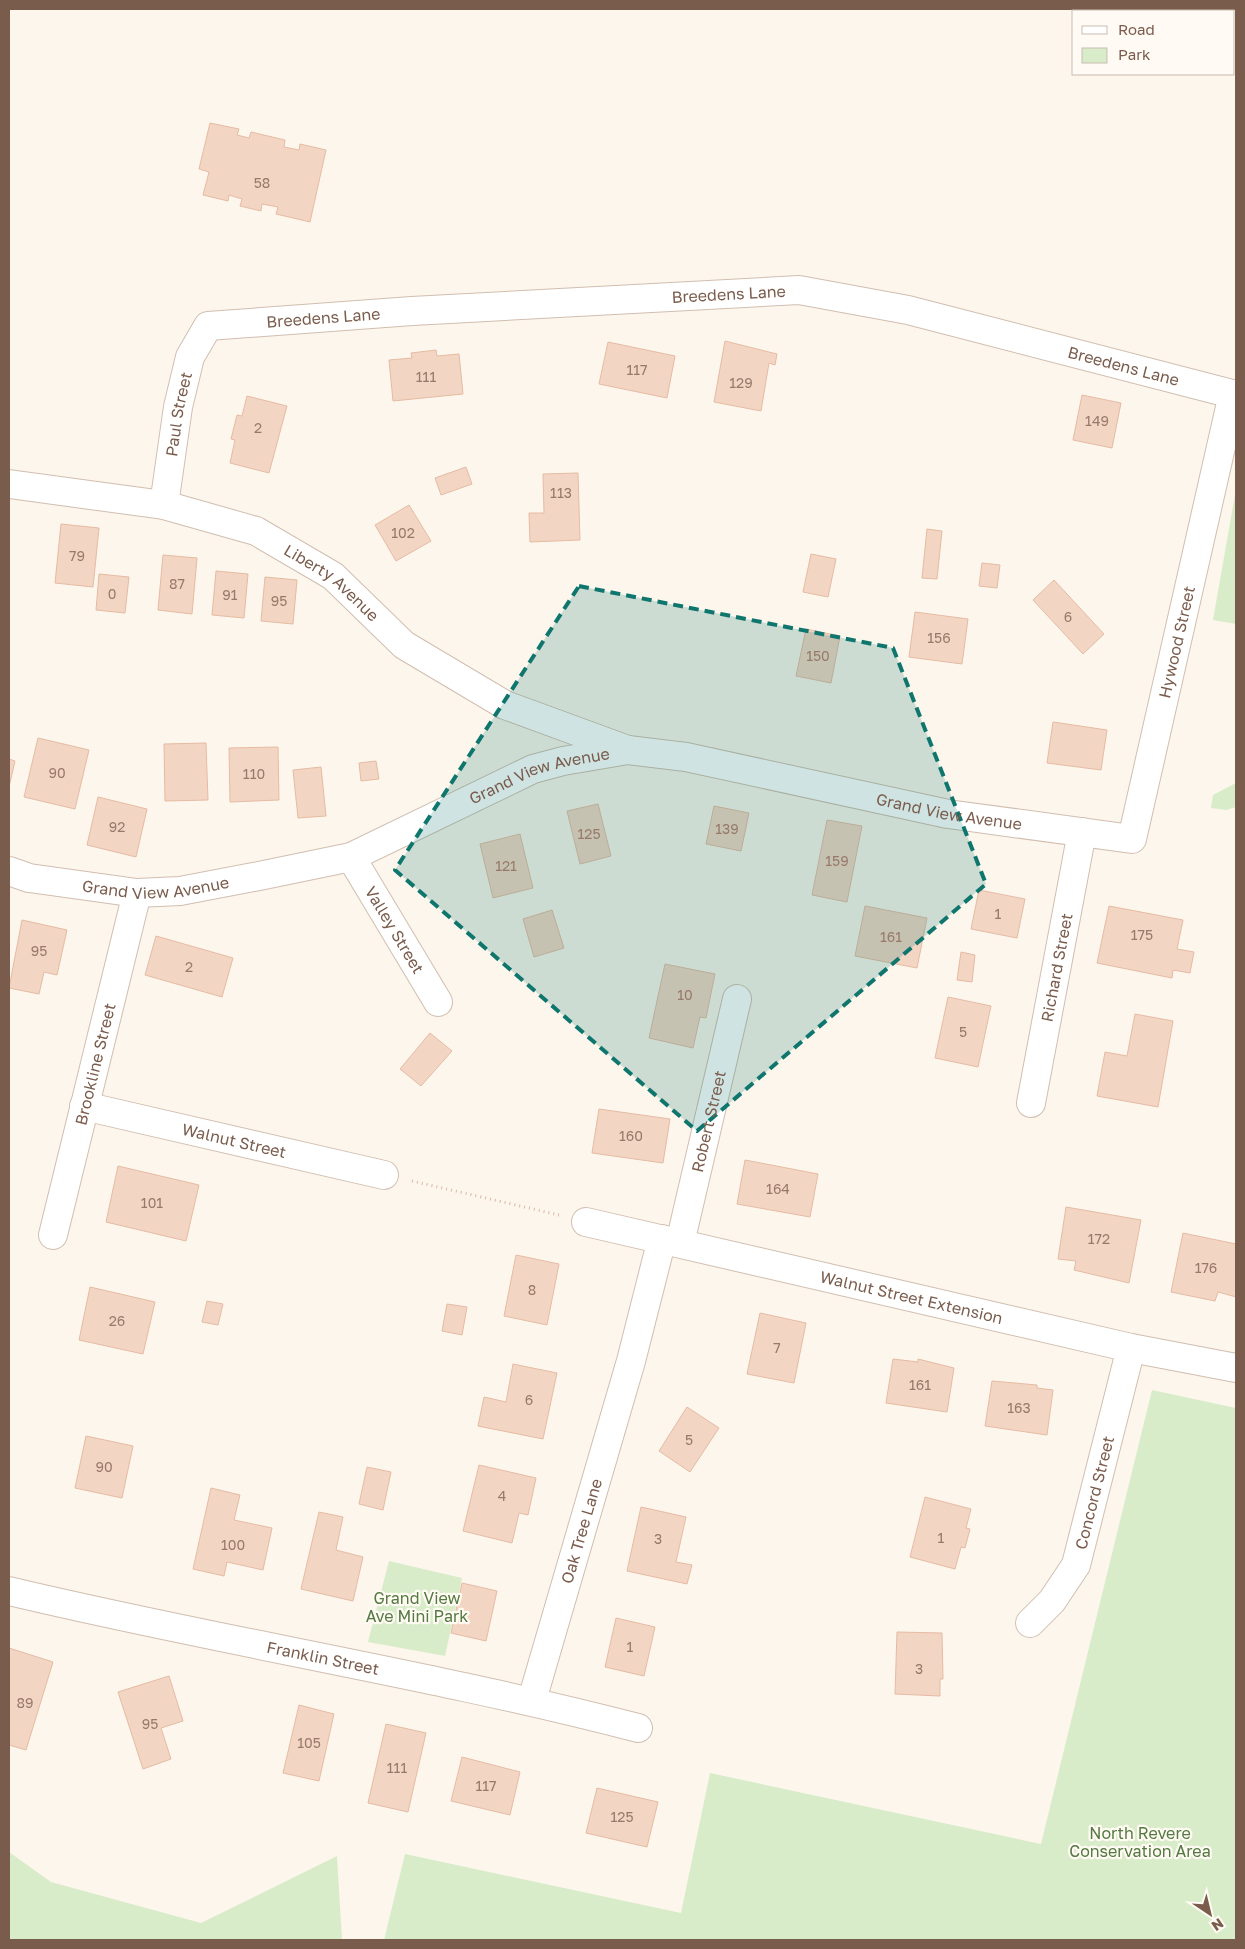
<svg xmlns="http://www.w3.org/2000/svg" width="1245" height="1949" font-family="'Golos Text',sans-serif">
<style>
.green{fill:#d8ecc9}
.building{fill:#f3d5c3;stroke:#e6bba3}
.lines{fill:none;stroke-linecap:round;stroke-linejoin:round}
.minor-casing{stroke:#d1beb0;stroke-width:30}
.path{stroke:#d9b8a5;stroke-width:3;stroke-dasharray:1 4;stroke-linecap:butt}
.minor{stroke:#fff;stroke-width:28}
.marked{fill:#0f766e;fill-opacity:0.2;stroke:#0f766e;stroke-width:4;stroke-dasharray:10 6;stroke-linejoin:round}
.labels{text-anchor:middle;stroke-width:4.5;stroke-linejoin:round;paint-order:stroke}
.number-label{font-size:14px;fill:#987a6a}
.street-label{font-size:16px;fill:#7a5c4d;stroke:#fffaf3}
.park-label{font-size:16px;fill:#537a41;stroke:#fffaf3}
</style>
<rect width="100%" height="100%" fill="#fdf6ec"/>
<!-- green -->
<g class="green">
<path d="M1236,489V624L1213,620Z"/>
<path d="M1236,783V807L1226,810L1211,808L1213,795Z"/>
<path d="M1152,1390L1236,1408V1940H384L405,1854L681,1913L710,1773L1041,1844Z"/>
<path d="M389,1561L462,1578L445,1656L368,1642Z"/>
<path d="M9,1852L51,1882L201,1923L337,1856L342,1940H9Z"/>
</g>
<!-- building -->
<g class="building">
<path d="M210,123L239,129L237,135L249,138L251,132L285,140L284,147L299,150L300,144L326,150L310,222L276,214L278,207L262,204L261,211L240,206L242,199L229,195L228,201L203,195L209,172L199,169Z"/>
<path d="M725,341L777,354L775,365L769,363L761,411L714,402Z"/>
<path d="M608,342L675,356L667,398L599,384Z"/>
<path d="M436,350L437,356L459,354L463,394L393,401L389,360L412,358L411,353Z"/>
<path d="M1082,395L1121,403L1112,448L1073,440Z"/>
<path d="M247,396L287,406L269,473L230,463L235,440L231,439L237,415L242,416Z"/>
<path d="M466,467L472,484L441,495L435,478Z"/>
<path d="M578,473L580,540L530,542L529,513H544L543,474Z"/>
<path d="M409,505L431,541L396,561L375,525Z"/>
<path d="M61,524L99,528L93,587L55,583Z"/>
<path d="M927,529L942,531L937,579L922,578Z"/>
<path d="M811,554L836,559L828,597L803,592Z"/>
<path d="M163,555L197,558L192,614L158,610Z"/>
<path d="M982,563L1000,565L997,588L979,586Z"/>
<path d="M216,571L248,574L244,618L212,615Z"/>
<path d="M99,574L129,577L125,613L96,610Z"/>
<path d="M265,577L297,580L293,624L261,621Z"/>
<path d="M1054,580L1104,634L1083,654L1033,600Z"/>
<path d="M915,612L968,619L962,664L909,657Z"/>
<path d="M806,629L840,636L831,683L796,676Z"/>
<path d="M1053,722L1107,730L1101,770L1047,763Z"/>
<path d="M38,738L89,750L75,809L24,797Z"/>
<path d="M206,743L208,800L165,801L164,744Z"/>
<path d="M278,747L279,800L230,802L229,748Z"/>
<path d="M9,759L15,761L9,787Z"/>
<path d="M376,761L379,779L361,781L359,763Z"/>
<path d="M321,767L326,816L298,818L293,770Z"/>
<path d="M98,797L147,809L136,857L87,845Z"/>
<path d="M598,804L611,856L580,864L567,811Z"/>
<path d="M714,806L749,813L741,851L706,844Z"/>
<path d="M827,820L862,826L847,902L812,895Z"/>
<path d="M520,834L533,888L493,898L480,844Z"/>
<path d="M979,890L1025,899L1017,938L971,929Z"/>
<path d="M865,906L927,918L917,968L855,956Z"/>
<path d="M1109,906L1183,920L1177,949L1194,952L1190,973L1173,970L1172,978L1097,963Z"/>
<path d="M552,910L564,948L534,957L523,919Z"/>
<path d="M22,920L67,930L57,975L44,972L39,994L9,988Z"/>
<path d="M156,936L233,958L222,997L145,975Z"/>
<path d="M961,952L975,955L972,982L957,980Z"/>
<path d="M665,964L715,974L706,1018L700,1017L693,1048L649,1038Z"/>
<path d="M948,997L991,1006L978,1067L935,1058Z"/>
<path d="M1135,1014L1173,1021L1158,1107L1097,1096L1105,1052L1127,1056Z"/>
<path d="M430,1033L452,1051L421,1086L400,1069Z"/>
<path d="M599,1109L670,1119L663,1163L592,1153Z"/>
<path d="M745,1160L818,1174L810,1217L737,1204Z"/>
<path d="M118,1166L199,1185L186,1241L106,1222Z"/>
<path d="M1066,1207L1141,1220L1129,1283L1074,1270L1076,1261L1058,1259Z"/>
<path d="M1183,1233L1236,1244V1297L1218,1292L1215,1301L1171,1292Z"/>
<path d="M516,1255L559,1264L547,1325L504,1316Z"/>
<path d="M90,1287L155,1302L143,1354L79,1340Z"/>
<path d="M207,1301L223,1304L218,1325L202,1322Z"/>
<path d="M447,1304L467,1307L462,1335L442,1331Z"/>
<path d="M760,1313L806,1323L794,1383L747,1374Z"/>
<path d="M893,1359L918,1362V1359L954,1368L947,1412L886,1403Z"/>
<path d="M513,1364L557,1373L543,1439L478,1426L484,1397L506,1402Z"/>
<path d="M992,1381L1037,1385V1388L1053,1390L1047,1435L985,1426Z"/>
<path d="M687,1407L719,1428L690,1472L659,1451Z"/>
<path d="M86,1436L133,1446L122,1498L75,1488Z"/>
<path d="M479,1465L536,1478L528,1515L519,1513L512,1543L463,1531Z"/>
<path d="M367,1467L391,1472L383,1510L359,1504Z"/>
<path d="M211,1488L240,1495L234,1520L272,1528L263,1570L227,1562L224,1576L193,1569Z"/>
<path d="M925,1497L971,1509L966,1528L970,1529L965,1548L961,1547L955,1569L910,1557Z"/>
<path d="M641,1507L686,1517L676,1562L692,1565L687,1584L627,1571Z"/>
<path d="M319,1512L343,1517L336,1550L363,1557L353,1601L301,1589Z"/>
<path d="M462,1583L497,1591L486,1641L451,1633Z"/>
<path d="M616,1618L655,1627L644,1676L605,1667Z"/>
<path d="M897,1632L942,1633L943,1679H940V1696L895,1694Z"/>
<path d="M9,1648L53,1662L26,1750L9,1745Z"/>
<path d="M169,1676L183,1721L161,1728L171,1759L143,1769L118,1692Z"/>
<path d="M299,1705L334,1714L319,1781L283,1773Z"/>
<path d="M386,1724L426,1733L408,1812L368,1803Z"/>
<path d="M462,1757L520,1772L510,1815L451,1801Z"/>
<path d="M597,1788L658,1802L647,1847L586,1833Z"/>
</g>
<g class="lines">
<!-- minor casing -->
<g class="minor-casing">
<g id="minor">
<path id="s1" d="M9,484L164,505L256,531L333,576L404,645L505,705L625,749"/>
<path id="s2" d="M164,505L178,407L190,357L208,326L412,311L799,290L908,310L1236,395"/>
<path id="s3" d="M351,857L438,1002"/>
<path id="s4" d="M9,871L29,878L137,893L180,891L264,875L351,857L533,769L563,761L628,750L686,757L948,814L1132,839L1233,394"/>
<path id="s5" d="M1031,1103L1082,832"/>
<path id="s6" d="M84,1106L384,1175"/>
<path id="s7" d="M586,1222L1131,1348L1236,1368"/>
<path id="s8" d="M53,1235L137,893"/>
<path id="s9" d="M680,1243L737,999"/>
<path id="s10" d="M9,1591C218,1641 430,1674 638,1728"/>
<path id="s11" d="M1030,1623L1052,1601L1076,1565L1131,1348"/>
<path id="s12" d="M532,1700L631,1361L662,1239"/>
</g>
</g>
<!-- path -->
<path class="path" d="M412,1181L559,1215"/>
<!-- minor -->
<use href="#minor" class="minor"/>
</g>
<!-- marked area -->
<path class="marked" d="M579,586L893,648L986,884L697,1131L395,870Z"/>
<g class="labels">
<!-- number labels -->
<g class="number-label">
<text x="262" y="188">58</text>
<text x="637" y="375">117</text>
<text x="426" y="382">111</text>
<text x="741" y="388">129</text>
<text x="1097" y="426">149</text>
<text x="258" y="433">2</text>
<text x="561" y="498">113</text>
<text x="403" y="538">102</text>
<text x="77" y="561">79</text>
<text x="177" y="589">87</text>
<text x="112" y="599">0</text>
<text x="230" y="600">91</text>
<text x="279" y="606">95</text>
<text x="1068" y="622">6</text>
<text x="939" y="643">156</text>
<text x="818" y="661">150</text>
<text x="57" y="778">90</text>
<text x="254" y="779">110</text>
<text x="117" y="832">92</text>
<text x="727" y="834">139</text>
<text x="589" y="839">125</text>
<text x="837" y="866">159</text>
<text x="506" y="871">121</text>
<text x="998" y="919">1</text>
<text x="1142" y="940">175</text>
<text x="891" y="942">161</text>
<text x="39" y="956">95</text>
<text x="189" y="972">2</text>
<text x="685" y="1000">10</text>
<text x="963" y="1037">5</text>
<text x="631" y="1141">160</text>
<text x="778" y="1194">164</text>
<text x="152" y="1208">101</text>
<text x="1099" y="1244">172</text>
<text x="1206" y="1273">176</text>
<text x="532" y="1295">8</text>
<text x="117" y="1326">26</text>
<text x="777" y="1353">7</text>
<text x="920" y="1390">161</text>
<text x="529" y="1405">6</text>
<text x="1019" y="1413">163</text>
<text x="689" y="1445">5</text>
<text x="104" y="1472">90</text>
<text x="502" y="1501">4</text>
<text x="941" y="1543">1</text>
<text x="658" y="1544">3</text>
<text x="233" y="1550">100</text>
<text x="630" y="1652">1</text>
<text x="919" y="1674">3</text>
<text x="25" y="1708">89</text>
<text x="150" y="1729">95</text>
<text x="309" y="1748">105</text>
<text x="397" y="1773">111</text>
<text x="486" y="1791">117</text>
<text x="622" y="1822">125</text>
</g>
<!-- street labels -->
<g class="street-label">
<text dy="6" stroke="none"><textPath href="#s2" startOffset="708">Breedens Lane</textPath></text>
<text dy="6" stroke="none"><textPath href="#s2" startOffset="302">Breedens Lane</textPath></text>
<text dy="6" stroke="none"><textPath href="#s2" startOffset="1112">Breedens Lane</textPath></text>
<text dy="6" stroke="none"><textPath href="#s2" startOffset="92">Paul Street</textPath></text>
<text dy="6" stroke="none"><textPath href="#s1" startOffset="344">Liberty Avenue</textPath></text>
<text dy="6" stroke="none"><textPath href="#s4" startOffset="1361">Hywood Street</textPath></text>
<text dy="6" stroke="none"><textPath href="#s4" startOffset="554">Grand View Avenue</textPath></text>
<text dy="6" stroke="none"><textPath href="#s4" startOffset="974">Grand View Avenue</textPath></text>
<text dy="6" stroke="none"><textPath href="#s4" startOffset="149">Grand View Avenue</textPath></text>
<text dy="6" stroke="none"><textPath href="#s3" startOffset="85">Valley Street</textPath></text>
<text dy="6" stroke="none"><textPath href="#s5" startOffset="138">Richard Street</textPath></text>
<text dy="6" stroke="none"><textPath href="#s8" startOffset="176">Brookline Street</textPath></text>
<text dy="6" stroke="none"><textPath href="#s9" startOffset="125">Robert Street</textPath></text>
<text dy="6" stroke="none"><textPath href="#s6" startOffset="154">Walnut Street</textPath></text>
<text dy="6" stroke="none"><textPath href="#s7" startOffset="334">Walnut Street Extension</textPath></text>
<text dy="6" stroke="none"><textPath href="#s11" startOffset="149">Concord Street</textPath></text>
<text dy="6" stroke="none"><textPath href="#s12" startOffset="176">Oak Tree Lane</textPath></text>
<text dy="6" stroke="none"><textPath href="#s10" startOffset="321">Franklin Street</textPath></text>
</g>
<!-- park labels -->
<g class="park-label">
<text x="417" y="1604">Grand View<tspan x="417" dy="18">Ave Mini Park</tspan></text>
<text x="1140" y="1839">North Revere<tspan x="1140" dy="18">Conservation Area</tspan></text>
</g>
</g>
<!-- border -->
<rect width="1245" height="1949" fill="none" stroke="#7a5c4d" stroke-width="20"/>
<!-- legend -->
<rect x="1072" y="10" width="162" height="65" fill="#fffaf3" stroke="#cabbb1"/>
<rect x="1082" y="26" width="25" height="8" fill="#ffffff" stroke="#cabbb1"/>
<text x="1118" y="35" font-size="15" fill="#7a5c4d">Road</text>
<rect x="1082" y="48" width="25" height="15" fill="#d8ecc9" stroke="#cabbb1"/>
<text x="1118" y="60" font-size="15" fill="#7a5c4d">Park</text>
<!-- north arrow -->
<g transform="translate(1210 1914) rotate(145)" stroke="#fffaf3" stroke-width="4" paint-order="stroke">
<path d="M0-4L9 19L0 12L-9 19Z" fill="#7a5c4d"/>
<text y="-8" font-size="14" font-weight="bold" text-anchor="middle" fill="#7a5c4d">N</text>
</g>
</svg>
